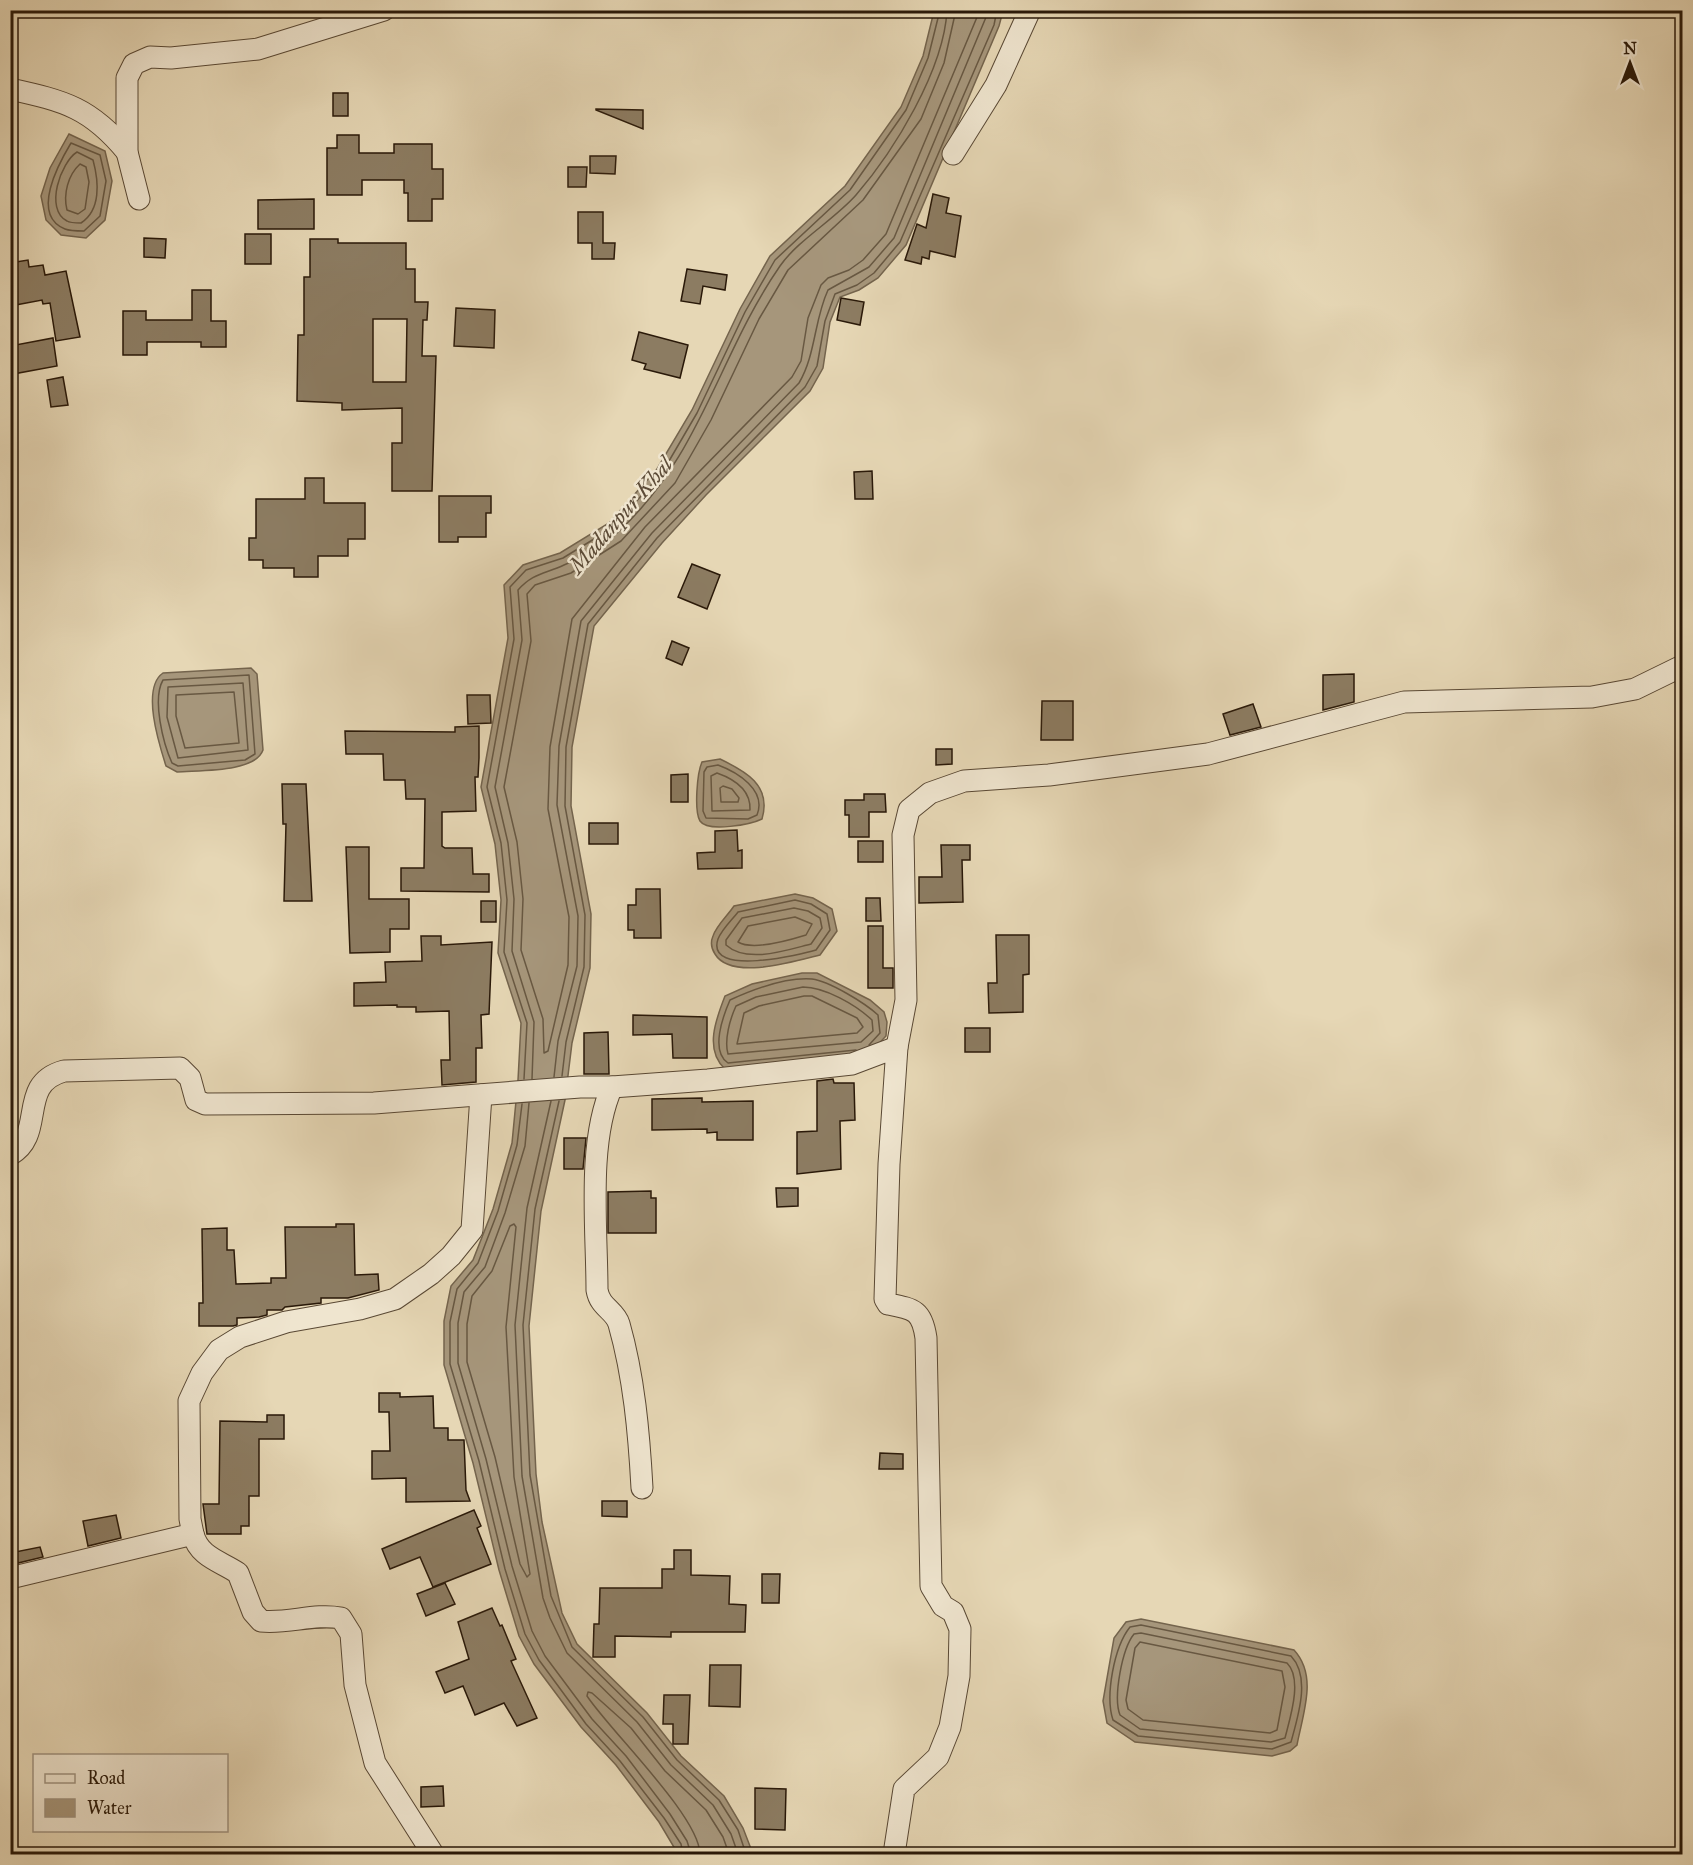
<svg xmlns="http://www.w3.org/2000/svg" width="1693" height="1865" font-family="'IM FELL Great Primer',serif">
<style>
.water{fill:#a6967b;stroke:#74644d;stroke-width:1.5}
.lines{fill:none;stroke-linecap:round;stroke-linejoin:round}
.shore{stroke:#685842;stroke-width:1.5}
.building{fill:#8c7c62;stroke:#2a1909;stroke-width:1.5;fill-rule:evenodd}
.street-casing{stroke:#594834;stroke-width:23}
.street{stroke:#efe5cf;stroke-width:21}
.labels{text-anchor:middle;stroke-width:5;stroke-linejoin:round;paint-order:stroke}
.water-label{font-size:22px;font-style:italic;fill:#5c4b37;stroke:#efe5cf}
</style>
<rect width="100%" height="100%" fill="#e6d7b5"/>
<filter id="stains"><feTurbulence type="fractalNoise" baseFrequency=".00333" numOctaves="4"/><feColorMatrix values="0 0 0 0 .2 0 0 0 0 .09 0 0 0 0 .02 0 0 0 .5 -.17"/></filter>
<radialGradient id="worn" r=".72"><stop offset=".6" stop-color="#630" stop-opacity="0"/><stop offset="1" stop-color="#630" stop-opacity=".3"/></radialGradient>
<!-- water -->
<g class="water">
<path d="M934,11H1003L999,26L906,245L878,278L859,290L840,297L830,322L823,368L810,391L706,495L662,543L594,626L572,747L571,806L591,914L590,968L572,1043L565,1100L541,1211L529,1326L536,1474L542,1522L562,1613L577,1644L647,1713L681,1756L724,1796L743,1828L753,1854H678L659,1822L616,1765L581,1727L534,1664L519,1636L499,1570L473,1463L444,1365V1321L451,1286L473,1260L493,1209L512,1143L518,1080L521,1023L498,953L501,900L495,844L481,787L508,638L504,585L523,565L560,553L609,523L657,469L692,410L740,309L770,256L845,186L901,107L923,56Z"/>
<path d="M69,134L105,151L112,181L105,220L86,238L61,235L46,220L41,196L50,168Z"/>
<path d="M251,668L257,674L263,750C255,773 198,770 177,772L166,766C159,744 141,688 163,673Z"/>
<path d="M720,759C745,771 772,785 762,819C752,824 708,833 700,821C694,811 697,773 702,762Z"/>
<path d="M795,894L813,898L832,909L837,931L820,955C796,961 731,981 715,954C711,948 710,943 713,936C716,926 728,915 734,906Z"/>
<path d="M802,973H817L870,1000L884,1012L887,1022L886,1036L868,1055L725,1069C704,1050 716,1019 725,996L752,984Z"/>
<path d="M1141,1619L1294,1650C1318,1676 1303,1713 1297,1745L1290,1751L1272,1756L1135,1742L1107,1723L1103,1701L1114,1638L1126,1622Z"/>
</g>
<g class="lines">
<!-- shore -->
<g class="shore">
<path d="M956,10L944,63L921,119L863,200L788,270L759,319L711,420L675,483L621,541L571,573L535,585L527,594L531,641L504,787L517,842L523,899L521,950L543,1019L544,1053L548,1051L568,965L569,917L548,809L550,747L572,619L645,527L792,377L801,361L808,318L821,285L828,278L849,270L863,260L886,234L980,10"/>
<path d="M71,143L100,155L106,181L100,216L84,231C78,231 70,231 65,229C30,215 59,163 71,143Z"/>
<path d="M77,152L93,160C99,182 101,210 81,223C77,223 70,223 67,221C44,209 61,162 77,152Z"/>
<path d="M80,164L86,167L89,182L85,209L78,214L67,210C63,194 68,175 80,164Z"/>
<path d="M249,675L255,754L245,760L178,766L172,763C163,743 152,699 163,680Z"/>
<path d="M243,683L248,750L178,758L167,717L168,687Z"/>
<path d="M234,692L239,743L185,748L176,716V695Z"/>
<path d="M718,765C737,772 767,790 757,815L748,819L706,818L703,811L704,772L707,767Z"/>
<path d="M717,773C734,779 751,789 750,810L712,811L711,776Z"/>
<path d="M723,786L732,789L739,798L738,802H721L720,788Z"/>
<path d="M795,900L811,904L827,914L830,930L816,950C803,954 705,978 718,939C722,929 732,920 738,912Z"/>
<path d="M794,908L808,911L820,918L822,928L811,944C787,950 747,964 726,945V940L742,918Z"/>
<path d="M795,917L812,924L806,935C790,940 753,951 738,942L748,926Z"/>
<path d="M803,987C825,987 856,1005 872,1020L873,1031L861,1042L728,1054C724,1040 730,1019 736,1006L756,997Z"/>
<path d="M804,996H812L857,1018L863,1027L857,1033L737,1044L744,1013L759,1006Z"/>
<path d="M856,1050L728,1063C710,1051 723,1016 730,1000C754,989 786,977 812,979C829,981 865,1003 878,1015L880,1033L869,1045"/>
<path d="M562,1076L566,1042L584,967L585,915L565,806L566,747L588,624L657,538L805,387L817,366L825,321L835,294L857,285L874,273L900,242L994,25L997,10"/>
<path d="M554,1077L558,1041L577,966L578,916L557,805L559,746L581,621L652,533L799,383C816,354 814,320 828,290L869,267L894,238L989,10"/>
<path d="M524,1079L527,1023L504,952L507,900L501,843L487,787L514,639L510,587L526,570L563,558L612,528L662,473L697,413L745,312L775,260L850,190L906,110L928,58L940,10"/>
<path d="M532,1079L534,1022L512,951L514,899L508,843L495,787L522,640L518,590C533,573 545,574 564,565C581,558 605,544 618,532C701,456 719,354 780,266C798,240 834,220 856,195C894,151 944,70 947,10"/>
<path d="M551,1101L527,1208L515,1325L522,1476L543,1598L550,1618L567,1653L637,1722L671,1765L713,1805L731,1834L738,1854"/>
<path d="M559,1101L535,1209L523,1325L530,1475L551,1596L572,1647L643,1717L677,1760L719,1800L738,1830L746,1854"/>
<path d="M529,1103L525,1146L505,1213L485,1267L464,1292L458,1323V1363L486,1459L512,1566L532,1631L545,1656L592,1719L626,1756L670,1814L687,1841L691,1854"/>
<path d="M522,1104L517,1145L498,1211L478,1263L457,1289L450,1322V1364L479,1461L505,1569L525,1634L539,1660L586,1724L620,1761L664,1818L681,1844L683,1854"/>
<path d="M514,1224L516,1227L506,1327L514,1477L530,1574L527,1577L520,1564L495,1457L467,1362V1324L472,1296L492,1271L510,1226Z"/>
<path d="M1141,1625L1291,1656C1311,1677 1298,1716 1291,1742L1272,1749L1138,1736L1113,1720C1105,1696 1114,1647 1130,1627Z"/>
<path d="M1141,1633L1287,1663C1303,1679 1290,1718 1285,1738L1271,1742L1140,1729L1120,1715C1113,1697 1122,1649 1134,1634Z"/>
<path d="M1140,1642L1282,1671L1285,1687L1277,1730L1270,1733L1143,1720L1128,1709L1126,1700L1135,1648Z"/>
<path d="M700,1854C699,1816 611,1732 587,1696L588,1692L592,1693L631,1728L665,1771L706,1810L723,1837L729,1854"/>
</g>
</g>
<!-- building -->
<g class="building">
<rect x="333" y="93" width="15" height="23"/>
<path d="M596,109L643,110V129L596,110Z"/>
<path d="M337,135H359V153H394V144H432V169H443V199H432V221H408V193H404V180H362V195H327V148H337Z"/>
<path d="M590,156H616L615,174L590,173Z"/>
<path d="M568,167H587L586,187H568Z"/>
<path d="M933,194L949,198L946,213L961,216L955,257L930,251L929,259L922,257L921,264L905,260L917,224L926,228Z"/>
<path d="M314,199V229H258V200Z"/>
<path d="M578,212H603V243H615L614,259H592V243H578Z"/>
<rect x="245" y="234" width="26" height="30"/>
<path d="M144,238L166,239L165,258L144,257Z"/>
<path d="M310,239H338V243H406V269H415V302H428L427,320H423L422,356H436L432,491H392V443H402V408L342,410V403L297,401L298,335H304V277H310ZM373,319H407L406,382H373Z"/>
<path d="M28,260L29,267L43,265L45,275L66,271L80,337L56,341L50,303L43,304L42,300L10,306V263Z"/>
<path d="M687,269L727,275L725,290L703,286L700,304L681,301Z"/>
<path d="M192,290H211V321H226V347H201V342H147V355H123V311H146V320H192Z"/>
<path d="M841,298L864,302L860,325L837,320Z"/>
<path d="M456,308L495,310L494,348L454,346Z"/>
<path d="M639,332L688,345L680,378L644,369L646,364L632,360Z"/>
<path d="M53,338L57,366L13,374L10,346Z"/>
<path d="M63,377L68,405L51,407L47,380Z"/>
<path d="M872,471L873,499H855L854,472Z"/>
<path d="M305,478H324V503H365V539H348V556H318V577H294V568H263V560H249V538H256V499H305Z"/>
<path d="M439,496H491V513H486V537H458V542H439Z"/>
<path d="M692,564L720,575L707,609L678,597Z"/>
<path d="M672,641L689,648L682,665L666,658Z"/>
<path d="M1354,674V702L1323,710V675Z"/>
<path d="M467,695H490L491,723L468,724Z"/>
<path d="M1042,701H1073V740H1041Z"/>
<path d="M1253,704L1261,727L1230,735L1223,714Z"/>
<path d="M479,726V758L478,777H475L476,811L442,812V846L445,848H472L473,874H489V892L401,891V868H424L425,799H406L405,780H384L383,754H346L345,731L455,732V727Z"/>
<path d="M936,749H952V764L936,765Z"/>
<path d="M688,774V802H671V775Z"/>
<path d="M282,784H306L312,901H284L286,824H283Z"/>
<path d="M864,794H885L886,812H869V837H849V815H845V800H864Z"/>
<rect x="589" y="823" width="29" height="21"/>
<path d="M737,830L738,851L742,850V868L698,869L697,853L715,852V831Z"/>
<rect x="858" y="841" width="25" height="21"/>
<path d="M941,845H970V860H962L963,902L919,903V877H942Z"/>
<path d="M346,847H369V899H409V929H390V952L350,953Z"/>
<path d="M636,889H660L661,938H634V930H628V905H636Z"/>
<path d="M866,898H880L881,921H866Z"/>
<rect x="481" y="901" width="15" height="21"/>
<path d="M868,926H883V968H893V988H868Z"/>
<path d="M996,935H1029V974L1023,975V1012L989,1013L988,983H997Z"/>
<path d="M421,936H441V945L492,942L489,1014L481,1015L482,1048H476V1082L442,1085L441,1060H450L449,1011L416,1012V1007H397V1005L354,1006V983L386,982L385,962L422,961Z"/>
<path d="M633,1015L707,1017V1058H673L672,1034L633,1035Z"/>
<rect x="965" y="1028" width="25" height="24"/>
<path d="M608,1032L609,1074H584V1033Z"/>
<path d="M833,1079L834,1083H854L855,1120L840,1121L841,1169L797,1174V1132L817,1131V1081Z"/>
<path d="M702,1098V1102L753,1101V1140H717V1132L707,1133V1129L652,1130V1099Z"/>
<path d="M564,1138H586L583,1169H564Z"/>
<path d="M776,1188H798V1206L777,1207Z"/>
<path d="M651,1191V1198H656V1233H608V1192Z"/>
<path d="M336,1224H354L355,1275L378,1274L379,1290L348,1298H321V1303L285,1307L282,1310H267V1315L259,1317L237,1318V1325L233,1326H199V1303H203L202,1229L227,1228V1250H234L236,1284L271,1283V1278H286L285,1227H336Z"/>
<path d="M379,1393H400V1397L433,1396L434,1428H448V1440H464L466,1490L470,1501L406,1502V1478L372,1479V1451H390L389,1412H379Z"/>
<path d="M267,1415H284V1439H259V1496H249V1526H241V1534H207L203,1504H219L220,1421L267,1422Z"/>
<path d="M880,1453L903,1454V1469H879Z"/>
<path d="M602,1501H627V1517L602,1516Z"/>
<path d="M474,1510L481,1526L477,1528L491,1564L433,1587L420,1557L390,1569L382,1549Z"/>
<path d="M116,1515L121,1538L88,1546L83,1521Z"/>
<path d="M40,1547L43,1557L18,1563L15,1552Z"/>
<path d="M674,1550H691V1575L730,1576L729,1604L746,1605L745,1632H671V1637L615,1636V1657H593L594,1624H599L600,1588H662V1569H674Z"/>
<path d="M762,1574H780L779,1603H762Z"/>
<path d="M445,1583L455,1604L426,1616L417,1594Z"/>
<path d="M492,1608L500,1626L502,1625L516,1659L511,1661L537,1718L517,1726L504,1703L475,1715L463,1686L445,1693L436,1672L469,1659L458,1622Z"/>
<path d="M710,1665H741L740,1707L709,1706Z"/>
<path d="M664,1695H690L688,1744H673V1724H663Z"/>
<path d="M443,1786L444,1806L421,1807V1787Z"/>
<path d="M755,1788L786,1789L785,1830L755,1829Z"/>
</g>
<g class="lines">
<!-- street casing -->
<g class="street-casing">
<g id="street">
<path d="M10,89C65,101 91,108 127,152"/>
<path d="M953,154L996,85L1030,10"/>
<path d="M139,199L127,152V78L134,64L150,57L171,58L258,49L384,10"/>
<path d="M897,1047L906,1000L903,835L909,810L930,793L964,781L1049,775L1208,754L1404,702L1592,697L1635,689L1682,666"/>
<path d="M612,1087C587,1142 597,1229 597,1290C600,1308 615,1310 619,1324C634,1377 639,1433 642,1488"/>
<path d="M10,1155C47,1134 16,1084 64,1071L180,1068L190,1078L196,1100L205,1104L374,1103L580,1087H612L708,1080L852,1064L897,1047L889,1164L885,1299L888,1304C914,1309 922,1310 926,1338L931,1586L943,1606L953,1612L960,1629L959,1676L950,1727L938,1757L904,1789L894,1854"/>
<path d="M193,1534L190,1519L189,1401L202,1373L219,1350L240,1337L286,1322L360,1309L395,1299L431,1274L451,1256L472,1230L481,1095"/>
<path d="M10,1578L193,1534C199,1557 220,1561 238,1573L253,1612L261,1621C288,1624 314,1613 341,1618L351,1634L355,1685L375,1763L433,1854"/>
</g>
</g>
<!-- street -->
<use href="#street" class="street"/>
</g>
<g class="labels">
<!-- water labels -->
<g class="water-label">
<text transform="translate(620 515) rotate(-49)" y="8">Madanpur Khal</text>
</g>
</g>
<!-- margin -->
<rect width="1693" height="1865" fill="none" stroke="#e6d7b5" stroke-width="36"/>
<rect x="12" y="12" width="1669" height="1841" fill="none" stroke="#2a1909" stroke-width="3"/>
<rect x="18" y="18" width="1657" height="1829" fill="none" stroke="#2a1909" stroke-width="1.5"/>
<!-- legend -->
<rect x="33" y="1754" width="195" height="78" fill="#efe5cf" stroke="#a09380" stroke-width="1.5"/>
<rect x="45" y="1774" width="30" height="9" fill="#efe5cf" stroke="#a09380" stroke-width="1.5"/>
<text x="87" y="1784" font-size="18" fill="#2a1909">Road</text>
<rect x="45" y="1799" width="30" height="18" fill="#a6967b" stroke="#a09380" stroke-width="1.5"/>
<text x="87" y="1814" font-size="18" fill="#2a1909">Water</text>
<!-- north arrow -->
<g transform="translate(1630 63)" stroke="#efe5cf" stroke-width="4.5" paint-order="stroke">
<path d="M0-4.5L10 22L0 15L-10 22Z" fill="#2a1909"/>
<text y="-9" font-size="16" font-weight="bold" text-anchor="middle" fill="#2a1909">N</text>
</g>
<rect width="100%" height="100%" filter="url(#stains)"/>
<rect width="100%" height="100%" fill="url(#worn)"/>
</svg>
